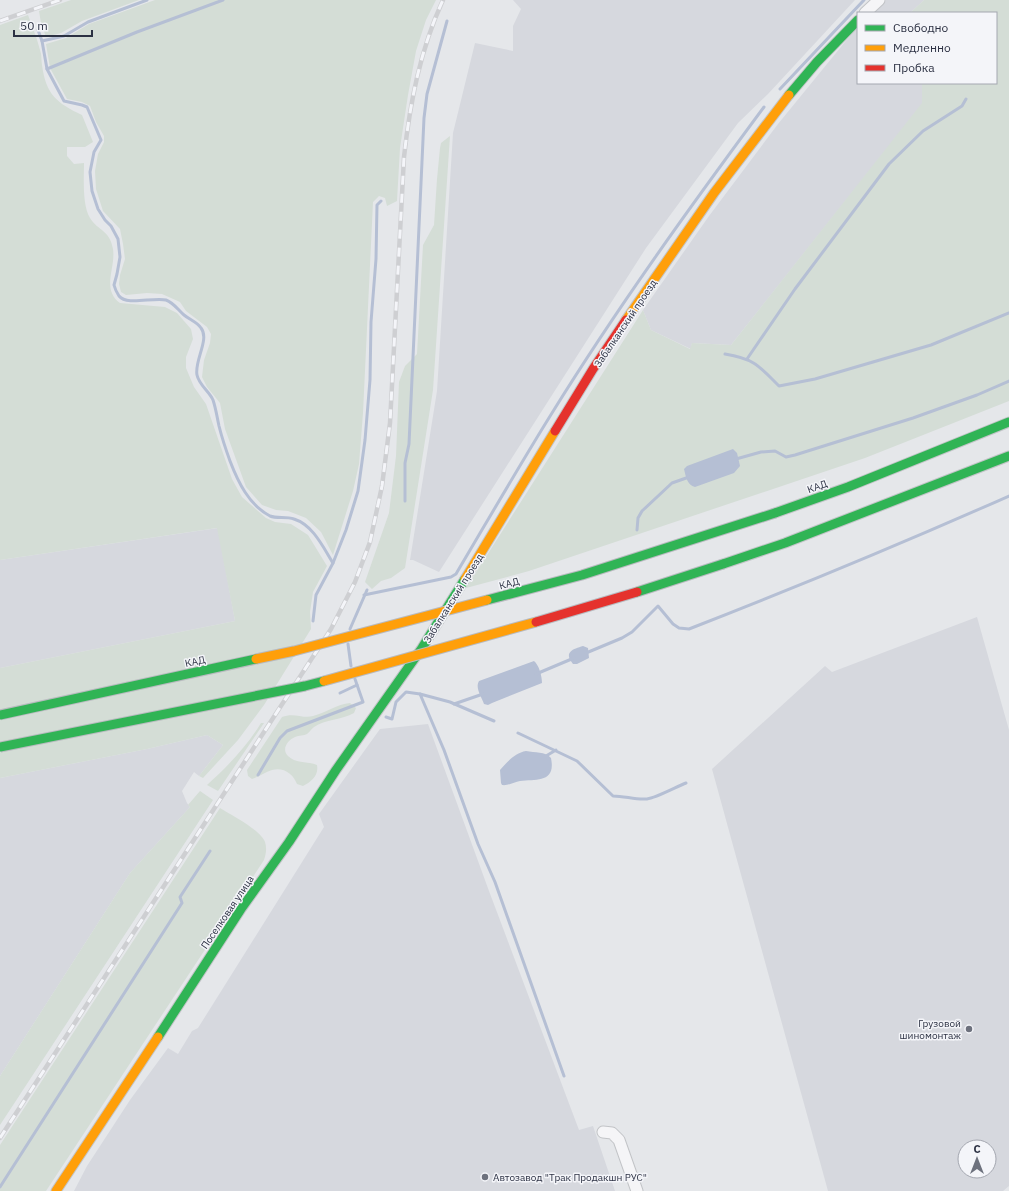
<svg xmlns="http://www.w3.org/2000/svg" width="1009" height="1191" font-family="'IBM Plex Sans',sans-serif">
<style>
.built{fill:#d6d8de;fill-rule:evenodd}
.green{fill:#d4ddd6}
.water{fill:#b5bfd4}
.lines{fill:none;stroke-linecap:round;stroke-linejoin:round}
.stream{stroke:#b5bfd4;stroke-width:3}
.street-casing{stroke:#c2c4c7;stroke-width:13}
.fast-casing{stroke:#c2c4c7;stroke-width:11}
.slow-casing{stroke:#c2c4c7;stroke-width:11}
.jam-casing{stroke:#c2c4c7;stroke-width:11}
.street{stroke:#f5f5f7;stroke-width:11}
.fast{stroke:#30b455;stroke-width:9}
.slow{stroke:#ff9f0a;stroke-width:9}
.jam{stroke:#e5322d;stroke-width:9}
.rail-casing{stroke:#cecfd2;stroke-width:4.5}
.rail{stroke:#f4f5f9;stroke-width:3;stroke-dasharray:9;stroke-linecap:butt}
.fast-bridge-casing{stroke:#b8babf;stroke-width:11;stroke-linecap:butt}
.slow-bridge-casing{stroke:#b8babf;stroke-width:11;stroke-linecap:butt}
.jam-bridge-casing{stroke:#b8babf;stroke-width:11;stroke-linecap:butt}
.fast-bridge{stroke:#30b455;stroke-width:9}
.slow-bridge{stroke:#ff9f0a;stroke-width:9}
.jam-bridge{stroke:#e5322d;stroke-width:9}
.poi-dot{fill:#6d717d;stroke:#f4f5f9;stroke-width:1.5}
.labels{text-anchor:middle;stroke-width:3;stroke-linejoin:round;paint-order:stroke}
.street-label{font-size:10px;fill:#2c3143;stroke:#f4f5f9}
.poi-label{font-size:10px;fill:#2c3143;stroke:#f4f5f9;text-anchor:end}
</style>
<rect width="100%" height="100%" fill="#e5e7ea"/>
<!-- built -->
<g class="built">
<path d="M513,0H855L768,94L738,123L646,248L439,572L413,560H410L437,391L453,133L475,43L513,51V26L521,9Z"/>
<path d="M886,0H924L910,13H872Z"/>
<path d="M858,26V83H922L923,103L731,345L692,343L691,349L651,330L643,310L709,216L778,124Z"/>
<path d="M218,528L235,621L0,668V560Z"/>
<path d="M977,617L1009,730V1186L1003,1191H828L712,769L825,666L832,672ZM965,1147H989V1171H965Z"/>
<path d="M428,724L489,891L579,1130L593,1126L615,1191H74L87,1166L130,1100L168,1048L178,1054L192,1031L198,1028L324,827L319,814L380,729Z"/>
<path d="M207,735L223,745L199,776L194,772L182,791L187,803L190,807L130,873L0,1076V778L147,749Z"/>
</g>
<!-- green -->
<g class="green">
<path d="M71,0H139L82,21L61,33L46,37L41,23L39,11Z"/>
<path d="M155,0H436L426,20L416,51L408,95L400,148L397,201L387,206L385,198L379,196L373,202L363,413L359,464L353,491L333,555L321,532L306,518L288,511L276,510L262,505L246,487L225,429L220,403L207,387L202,377L204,360L210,343L211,334L207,327L186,311L180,302L162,294L147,293L126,295L121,292L119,284L120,275L125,259L123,244L120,229L103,211L96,189L95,171L98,154L104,142V136L96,122L90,106L82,102L67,99L50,68L46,44L66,38L89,24Z"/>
<path d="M924,0H1009V401L865,458L529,571L466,588L643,310L651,330L690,349L692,343L731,345L922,103V83H996V13H910Z"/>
<path d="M28,15C32,26 37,38 40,50C42,55 41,60 42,65C46,95 57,103 82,115L93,142L85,147H67V156L74,164L84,163C84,178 82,205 90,218C98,231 110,230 113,249C116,268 101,289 120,303L165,307L177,313L191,329L193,339L186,357V368L194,387L206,404L232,479L242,497L266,518L275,522L291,524L308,535L327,566L313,592L310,612L311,629L264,705L238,740L203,778L199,776L223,745L207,735L147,749L0,778V668L235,621L217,528L0,560V25Z"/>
<path d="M450,136L433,390L405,568L391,578L381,581L372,589L365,582L389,513L396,456L399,382L405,366L417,354L423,245L434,225L437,179L440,148L441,143Z"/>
<path d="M350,703L356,708L354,713C342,720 325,719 314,727C311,729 310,732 307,734C304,736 299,735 295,737C288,740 281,749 288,756C296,764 308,761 317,765C319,776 311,782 303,786L297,784C293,774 284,767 272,770C265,772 259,777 252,779L248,776L247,770L282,717C294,712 303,719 313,716C326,713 337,704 350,703Z"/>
<path d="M261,723H264L218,791L207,785C228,766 247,746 261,723Z"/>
<path d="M200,791L213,800L0,1125V1076L130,873L190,807L188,805Z"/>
<path d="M220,808C231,815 261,830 265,842C267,848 266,854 264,860L46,1191H0V1145Z"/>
</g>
<!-- water -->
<g class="water">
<path d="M733,449L737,453L740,466L734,473L695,487C687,485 686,477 684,469L687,466Z"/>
<path d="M583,646L588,648L589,658L577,664H573C563,652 573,649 583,646Z"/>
<path d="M534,661C539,665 542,676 542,683L492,703L488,705L484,704C481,696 475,688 479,681Z"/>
<path d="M526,751C535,753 545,751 551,758C556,783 537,779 520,781C514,782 508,786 502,785L501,783L500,770C507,762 515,753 526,751Z"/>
</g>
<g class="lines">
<!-- stream -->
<g class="stream">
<path d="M38,30L42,41L47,69L64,101L82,105L87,107L101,140L94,152L90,172L92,191L98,209L105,220L111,226L118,239L120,257L117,274L114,285C115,289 117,293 119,296C127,306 153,297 166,300C174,303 178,310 184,315C190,320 197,322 201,328C210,339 194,361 197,375C199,385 209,391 213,400C216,409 217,417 219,426C222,438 226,450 230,461C238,482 249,505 270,516C277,519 286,516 294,519C313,525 323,547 333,563L316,595L313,621"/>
<path d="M42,41L64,36L88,22L147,0"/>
<path d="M47,69L137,32L223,0"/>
<path d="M780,89L864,0"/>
<path d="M725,354C755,359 759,366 779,386L815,379L931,345L1009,313"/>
<path d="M747,359L795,289L889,164L923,131L962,106L966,99"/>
<path d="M736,459L761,452L775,451L786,457L795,455L913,418L977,395L1009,381"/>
<path d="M405,501V463L409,444L424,118L427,94L447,21"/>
<path d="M637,530L638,518L642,511L672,483L689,477"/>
<path d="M333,563L346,530L358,491L365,440L370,380L371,322L376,259L377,205L381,201"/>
<path d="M364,595L451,577L456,574C488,520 519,466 552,413C617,308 690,207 764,107"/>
<path d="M350,629L367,590"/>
<path d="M348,644L351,666"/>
<path d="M586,653L622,638L632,632L658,606L673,624L679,628L689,629C797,587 903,543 1009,496"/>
<path d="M536,674L574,658"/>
<path d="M340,693L357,685"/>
<path d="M454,704L483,694"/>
<path d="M386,717L392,719L396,702L406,692L420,694"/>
<path d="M494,721L450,702L420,694L444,750L478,844L495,882L564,1076"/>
<path d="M518,733L577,761L613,796C625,796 635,800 647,799C656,798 676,787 686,783"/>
<path d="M546,756L556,750"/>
<path d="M258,775L280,738L287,731L363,702L355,679"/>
<path d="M0,1187L182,903L180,897L210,851"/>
</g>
<!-- street casing -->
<g class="street-casing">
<g id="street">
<path d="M865,13L879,0"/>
<path d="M603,1132L612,1133L619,1140L637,1191"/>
</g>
</g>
<!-- fast casing -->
<g class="fast-casing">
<g id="fast">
<path d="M789,95L817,62L858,20"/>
<path d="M775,513L848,487L1009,422"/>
<path d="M723,564L785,543L1009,456"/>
<path d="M158,1037L241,909L289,842L336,770L422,648L465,579"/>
</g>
</g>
<!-- slow casing -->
<g class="slow-casing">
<g id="slow">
<path d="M626,320L714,193L789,95"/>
<path d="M465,579L555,431"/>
<path d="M56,1191L158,1037"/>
</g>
</g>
<!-- jam casing -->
<g class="jam-casing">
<path id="jam" d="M555,431L593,369L626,320"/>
</g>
<!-- street -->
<use href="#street" class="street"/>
<!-- fast -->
<use href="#fast" class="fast"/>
<!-- slow -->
<use href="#slow" class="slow"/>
<!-- jam -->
<use href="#jam" class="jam"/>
<!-- rail casing -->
<g class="rail-casing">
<g id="rail">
<path d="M0,21L60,0"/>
<path d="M0,1138L331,629L355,582L370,542L382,486L390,423L404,157C410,103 420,50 443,0"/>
</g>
</g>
<!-- rail -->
<use href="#rail" class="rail"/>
<!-- fast-bridge casing -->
<g class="fast-bridge-casing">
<g id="fast-bridge">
<path d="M637,592L723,564"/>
<path d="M487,600L582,575L775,513"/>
<path d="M0,715L256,659"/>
<path d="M0,747L305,686L324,681"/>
</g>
</g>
<!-- slow-bridge casing -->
<g class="slow-bridge-casing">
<g id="slow-bridge">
<path d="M256,659L294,651L487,600"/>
<path d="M324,681L536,622"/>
</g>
</g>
<!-- jam-bridge casing -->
<g class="jam-bridge-casing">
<path id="jam-bridge" d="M536,622L637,592"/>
</g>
<!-- fast-bridge -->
<use href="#fast-bridge" class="fast-bridge"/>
<!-- slow-bridge -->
<use href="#slow-bridge" class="slow-bridge"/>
<!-- jam-bridge -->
<use href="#jam-bridge" class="jam-bridge"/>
</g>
<!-- markers -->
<g class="poi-dot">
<circle cx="969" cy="1029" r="4"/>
<circle cx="485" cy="1177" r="4"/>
</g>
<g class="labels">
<!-- street labels -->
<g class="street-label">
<text transform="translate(625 323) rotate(-56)" y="4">Забалканский проезд</text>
<text transform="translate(817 486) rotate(-20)" y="4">КАД</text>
<text transform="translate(509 583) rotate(-15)" y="4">КАД</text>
<text transform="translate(453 598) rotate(-58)" y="4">Забалканский проезд</text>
<text transform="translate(195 661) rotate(-12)" y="4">КАД</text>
<text transform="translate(227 912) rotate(-56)" y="4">Поселковая улица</text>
</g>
<!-- poi labels -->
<g class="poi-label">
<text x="961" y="1027">Грузовой<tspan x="961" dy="12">шиномонтаж</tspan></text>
<text x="493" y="1181" text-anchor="start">Автозавод "Трак Продакшн РУС"</text>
</g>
</g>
<!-- legend -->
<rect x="857" y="12" width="140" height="72" fill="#f4f5f9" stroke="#a4a7b0"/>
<rect x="865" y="25" width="20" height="6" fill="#30b455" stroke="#a4a7b0"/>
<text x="893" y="32" font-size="12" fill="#2c3143">Свободно</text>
<rect x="865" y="45" width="20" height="6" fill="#ff9f0a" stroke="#a4a7b0"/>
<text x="893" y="52" font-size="12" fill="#2c3143">Медленно</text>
<rect x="865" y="65" width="20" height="6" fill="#e5322d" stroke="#a4a7b0"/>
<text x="893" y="72" font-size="12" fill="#2c3143">Пробка</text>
<!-- north arrow -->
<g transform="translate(977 1159)"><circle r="19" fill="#f4f5f9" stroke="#a4a7b0"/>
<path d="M0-3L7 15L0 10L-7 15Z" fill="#6d717d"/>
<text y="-6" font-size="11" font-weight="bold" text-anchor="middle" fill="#2c3143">С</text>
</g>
<!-- scale -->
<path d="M14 30v6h78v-6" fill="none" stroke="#2c3143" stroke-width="2"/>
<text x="20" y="30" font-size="12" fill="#2c3143" stroke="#f4f5f9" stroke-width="3" paint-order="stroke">50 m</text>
</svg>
